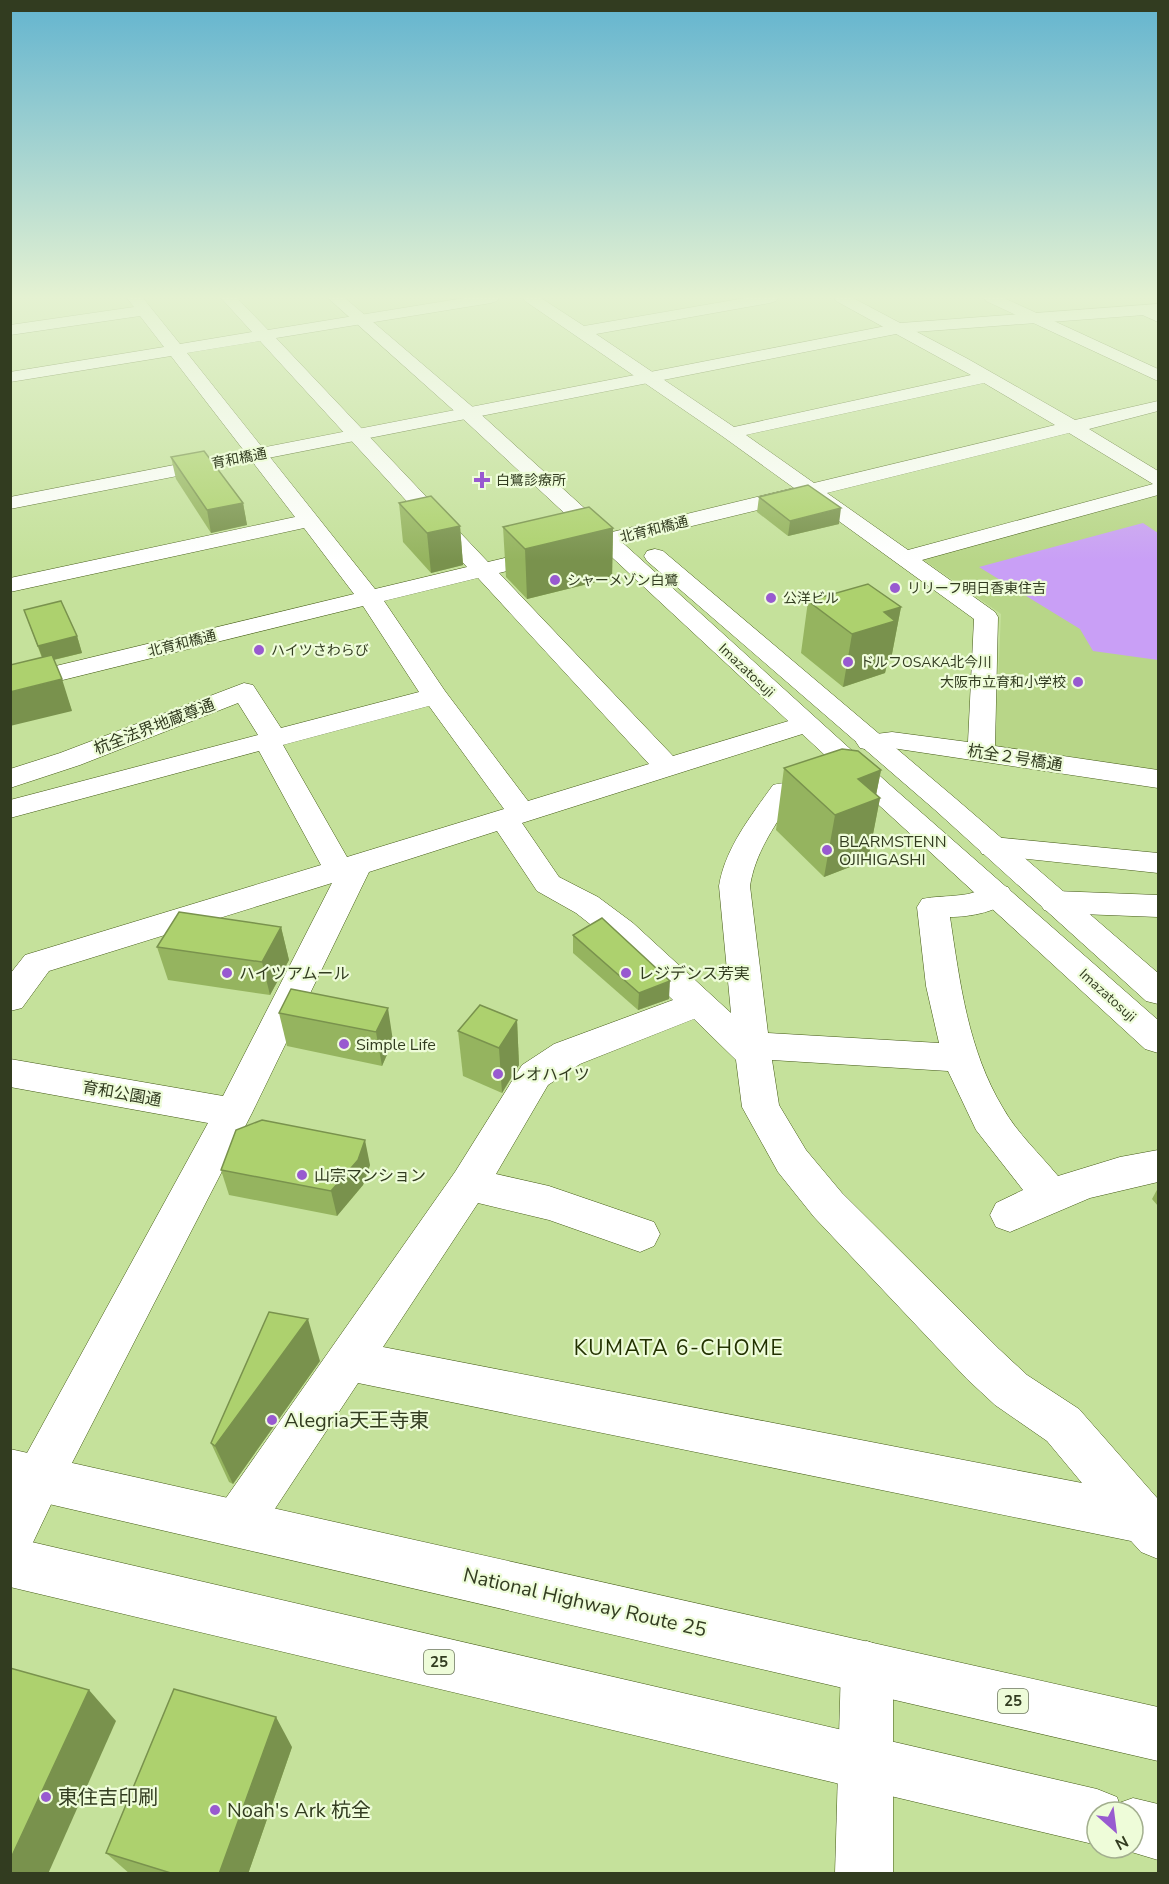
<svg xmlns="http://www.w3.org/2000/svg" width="1169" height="1884" font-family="'Nunito Sans','Noto Sans JP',sans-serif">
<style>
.built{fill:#b8d688}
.green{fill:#c99ff6}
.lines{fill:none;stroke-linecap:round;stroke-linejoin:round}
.street-casing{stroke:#445a15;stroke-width:1}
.secondary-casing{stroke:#445a15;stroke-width:1}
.primary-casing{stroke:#445a15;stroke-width:1}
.highway-casing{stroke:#445a15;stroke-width:1}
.street{fill:#fff;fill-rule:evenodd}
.secondary{fill:#fff;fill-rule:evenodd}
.primary{fill:#fff;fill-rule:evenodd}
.highway{fill:#fff;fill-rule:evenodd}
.wall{fill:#95b45f}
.shaded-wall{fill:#79924d}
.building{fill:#add16e;stroke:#79924d;stroke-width:1.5}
.poi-dot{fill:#985ad0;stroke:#eefcd9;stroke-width:2}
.labels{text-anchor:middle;stroke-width:4.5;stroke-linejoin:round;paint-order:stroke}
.far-street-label{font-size:14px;fill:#323c20;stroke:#eefcd9}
.far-poi-label{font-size:14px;fill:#323c20;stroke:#eefcd9;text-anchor:start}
.shield{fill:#eefcd9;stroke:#6a7658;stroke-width:1.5}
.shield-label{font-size:15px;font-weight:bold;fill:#323c20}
.street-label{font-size:16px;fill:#323c20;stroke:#eefcd9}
.poi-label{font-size:16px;fill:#323c20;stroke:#eefcd9;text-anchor:start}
.near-poi-label{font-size:20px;fill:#323c20;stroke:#eefcd9;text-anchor:start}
.near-street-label{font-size:20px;fill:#323c20;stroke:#eefcd9}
.near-neighbourhood-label{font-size:21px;letter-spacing:1.5px;fill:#223100;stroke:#eefcd9}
</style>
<rect width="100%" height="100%" fill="#c5e19b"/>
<!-- built -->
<path class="built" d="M1158,495V771L995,750L1001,614L921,558Z"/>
<!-- green -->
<path class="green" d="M1143,523L1158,533V660L1093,651L1080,629L979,567Z"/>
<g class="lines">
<!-- street casing -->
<g class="street-casing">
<g id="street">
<path d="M127,298H143L180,344L252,332L221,298H237L268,330L464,298H499L497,301L491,303L276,338L488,562L794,488L722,436L525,301L523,298H541L584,326L745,298H778L776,301L770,303L596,334L734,427L971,375L836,301L834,298H853L968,359L1075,420L1158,401V411L1089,429L1158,471V495L922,560L995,612L998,617L995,746L1158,770V788L892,748L870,750L860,748L856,742L860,736L892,732L968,742L974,619L807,498L499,573L673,756L805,716L815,718L819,724L815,730L522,823L559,877L598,897L633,923L731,1013L719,886C725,848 751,816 773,785C791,780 814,786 832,791L837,797L832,803L822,806L791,801C773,828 755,854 750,886L768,1033L939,1043L926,986L917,907L922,899C935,896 947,897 961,895C978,894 990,882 1008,887L1013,895C1002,912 969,917 950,917C960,983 968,1050 1003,1108C1017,1133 1040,1154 1058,1176L1120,1157L1158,1150V1182L1090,1198L1010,1232L996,1227L990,1215L996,1203L1023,1190L976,1130L948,1071L772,1060L779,1105L806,1150L842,1193L999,1349L1027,1375L1079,1409L1158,1499V1559L1141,1552L1131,1541L358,1383L255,1539L238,1546L221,1539L214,1522L221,1505L455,1172L522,1065L554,1044L673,1000L609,939L576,913L537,891L497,831L369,872L252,1113L56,1494L27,1555L10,1562V1484L208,1123L10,1087V1059L223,1096L332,883L49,971L22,1008L10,1011V974L25,955L321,865L259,751L10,818V800L258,735L238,703L80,765L10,788V769L60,753L244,683L253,685L281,728L419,692L363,606L10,693V677L354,594L304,528L10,592V578L295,517L171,356L10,382V372L164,347L140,316L10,335V325L134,307ZM260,341L467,567L375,589L187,353ZM984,383L1055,425L814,483L746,435ZM1069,433L1153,484L908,550L827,493ZM478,578L649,764L528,801L445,691L384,601ZM429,706L504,809L347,857L283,745ZM694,1019L736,1060L742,1107L778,1172L814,1217L967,1379L995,1405L1047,1441L1082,1483L383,1347L478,1203L549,1220L640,1252L654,1246L660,1234L654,1222L549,1186L496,1174L548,1085L580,1064Z"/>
<path d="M984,298H1004L1158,369V381L986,301Z"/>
<path d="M1144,305L1158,311V322L1138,313L1136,310Z"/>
<path d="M993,837L1158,853V873L982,854L978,847L982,840Z"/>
<path d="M1055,891L1158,895V917L1055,913L1044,910L1039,902L1044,894Z"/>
<path d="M867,1641L886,1648L893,1667V1874H835L841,1667L848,1648Z"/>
</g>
</g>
<!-- secondary casing -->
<g class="secondary-casing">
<path id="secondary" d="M1158,304V314L901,333L10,509V497L901,323Z"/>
</g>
<!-- primary casing -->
<g class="primary-casing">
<g id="primary">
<path d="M328,298H345L475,409L890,785L1158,1020V1053L1145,1049L870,797L461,417Z"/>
<path d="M655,549L663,551L955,798L1158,973V1004L1146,1001L935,810L647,561L644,556L647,551Z"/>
</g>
</g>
<!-- highway casing -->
<g class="highway-casing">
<g id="highway">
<path d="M10,1449L1158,1707V1761L10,1495Z"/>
<path d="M10,1537L1097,1789L1117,1797L1119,1803L1133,1798L1158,1804V1860L1118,1848H1133V1812H1097V1845L10,1587Z"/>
</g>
</g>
<!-- street -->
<use href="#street" class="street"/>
<!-- secondary -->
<use href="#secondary" class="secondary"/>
<!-- primary -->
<use href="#primary" class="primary"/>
<!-- highway -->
<use href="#highway" class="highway"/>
</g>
<!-- wall -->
<g class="wall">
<path d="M171,457L243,503L247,525L211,533L176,479Z"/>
<path d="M759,497L839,524L788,536L757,512Z"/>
<path d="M399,503L460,526L463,565L431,573L403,542Z"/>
<path d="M503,527L613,528L612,578L527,599L506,577Z"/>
<path d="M808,601L901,607L891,659L888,660L885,673L843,687L801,653Z"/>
<path d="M24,610L77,636L82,653L54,660L72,711L42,658Z"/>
<path d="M784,768L881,770L876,795L880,798L868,860L824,877L776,830Z"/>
<path d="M281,927L289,960L270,995L168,980L157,947Z"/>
<path d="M573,935L669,999L638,1010L573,953Z"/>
<path d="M291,989L393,1041L382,1066L287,1046L279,1013Z"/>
<path d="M517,1020L519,1065L502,1093L463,1076L458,1031Z"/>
<path d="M370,1165L363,1185L337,1216L229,1195L221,1170Z"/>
<path d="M1158,1188V1206L1152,1199Z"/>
<path d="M320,1361L233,1484L229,1482L211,1443Z"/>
<path d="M292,1747L248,1874H130L106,1853Z"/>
</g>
<!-- shaded-wall -->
<g class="shaded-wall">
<path d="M243,503L247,525L211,533L207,510Z"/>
<path d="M841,508L839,524L788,536L790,521Z"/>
<path d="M460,526L463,565L431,573L427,533Z"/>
<path d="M613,528L612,578L527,599L525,549Z"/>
<path d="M901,607L891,659L888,660L885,673L843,687L852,634L884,612Z"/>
<path d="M77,636L82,653L44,662L38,646Z"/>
<path d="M62,679L72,711L10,726V692Z"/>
<path d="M881,770L875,800L880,798L868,860L824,877L835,815L858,779Z"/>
<path d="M281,927L289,960L270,995L262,962Z"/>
<path d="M670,981L669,999L638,1010L639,993Z"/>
<path d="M388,1008L393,1041L382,1066L376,1032Z"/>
<path d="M517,1020L519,1065L502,1093L499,1048Z"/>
<path d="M365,1140L370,1165L363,1185L337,1216L331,1191Z"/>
<path d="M308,1319L320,1361L233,1484L215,1446Z"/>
<path d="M89,1690L116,1721L48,1874H10V1860Z"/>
<path d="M276,1717L292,1747L248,1874H219Z"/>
</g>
<!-- building -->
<g class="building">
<path d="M204,451L243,503L207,510L171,457Z"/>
<path d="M808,485L841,508L790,521L759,497Z"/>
<path d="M431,496L460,526L427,533L399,503Z"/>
<path d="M589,507L613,528L525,549L503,527Z"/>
<path d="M868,584L901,607L884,612L895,621L852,634L808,601Z"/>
<path d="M61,601L77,636L38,646L24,610Z"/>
<path d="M52,655L62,679L10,692V665Z"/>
<path d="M842,749L858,751L881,770L858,779L880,798L835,815L784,768Z"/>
<path d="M179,912L281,927L262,962L157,947Z"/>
<path d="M602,918L670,981L639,993L573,935Z"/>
<path d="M291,989L388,1008L376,1032L279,1013Z"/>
<path d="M480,1005L517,1020L499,1048L458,1031Z"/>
<path d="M262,1120L365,1140L358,1160L331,1191L221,1170L236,1130Z"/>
<path d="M269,1312L308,1319L215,1446L211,1443Z"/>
<path d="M10,1668L89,1690L10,1860Z"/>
<path d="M174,1689L276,1717L219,1874H174L106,1853Z"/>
</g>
<!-- sky -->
<linearGradient id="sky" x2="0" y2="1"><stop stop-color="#63b4cf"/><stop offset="0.53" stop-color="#e5f2d2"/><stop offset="1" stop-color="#e5f2d2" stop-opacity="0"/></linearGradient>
<rect width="1169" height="561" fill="url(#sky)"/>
<!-- markers -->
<g class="poi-dot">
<path d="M479 471h6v6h6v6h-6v6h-6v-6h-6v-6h6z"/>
<circle cx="555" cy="580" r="6"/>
<circle cx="895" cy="588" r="6"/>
<circle cx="771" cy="598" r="6"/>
<circle cx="259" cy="650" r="6"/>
<circle cx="848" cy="662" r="6"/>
<circle cx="1078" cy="682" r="6"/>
<circle cx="827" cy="850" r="6"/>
<circle cx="227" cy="973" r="6"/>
<circle cx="626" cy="973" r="6"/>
<circle cx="344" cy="1044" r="6"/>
<circle cx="498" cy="1074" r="6"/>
<circle cx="302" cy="1175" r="6"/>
<circle cx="272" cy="1420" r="6"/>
<circle cx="46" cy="1797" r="6"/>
<circle cx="215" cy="1810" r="6"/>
</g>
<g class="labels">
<!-- far-street labels -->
<g class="far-street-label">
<text transform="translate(239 458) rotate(-11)" y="5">育和橋通</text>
<text transform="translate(654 529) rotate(-14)" y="5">北育和橋通</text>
<text transform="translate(182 643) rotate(-14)" y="5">北育和橋通</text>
<text transform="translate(747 670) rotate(43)" y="5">Imazatosuji</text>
<text transform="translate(1108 995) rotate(42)" y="5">Imazatosuji</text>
</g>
<!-- far-poi labels -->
<g class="far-poi-label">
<text x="496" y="485">白鷺診療所</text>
<text x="567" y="585">シャーメゾン白鷺</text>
<text x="907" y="593">リリーフ明日香東住吉</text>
<text x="783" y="603">公洋ビル</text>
<text x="271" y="655">ハイツさわらび</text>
<text x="860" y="667">ドルフOSAKA北今川</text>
<text x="1066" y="687" text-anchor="end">大阪市立育和小学校</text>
</g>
<!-- shield labels -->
<g class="shield">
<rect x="424" y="1650" width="30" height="24" rx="4.5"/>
<rect x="998" y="1689" width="30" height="24" rx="4.5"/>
</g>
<g class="shield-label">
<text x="439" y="1667">25</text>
<text x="1013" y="1706">25</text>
</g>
<!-- street labels -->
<g class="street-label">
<text transform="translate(154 726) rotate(-21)" y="6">杭全法界地蔵尊通</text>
<text transform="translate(1015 757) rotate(9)" y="6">杭全２号橋通</text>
<text transform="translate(122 1093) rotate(10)" y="6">育和公園通</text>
</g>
<!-- poi labels -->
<g class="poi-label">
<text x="839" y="847">BLARMSTENN<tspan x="839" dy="18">OJIHIGASHI</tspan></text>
<text x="239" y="979">ハイツアムール</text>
<text x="638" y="979">レジデンス芳実</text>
<text x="356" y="1050">Simple Life</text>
<text x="510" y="1080">レオハイツ</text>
<text x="314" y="1181">山宗マンション</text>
</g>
<!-- near-poi labels -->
<g class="near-poi-label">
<text x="284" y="1427">Alegria天王寺東</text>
<text x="58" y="1804">東住吉印刷</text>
<text x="227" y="1817">Noah's Ark 杭全</text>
</g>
<!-- near-street labels -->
<g class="near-street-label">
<text transform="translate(585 1602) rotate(13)" y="7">National Highway Route 25</text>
</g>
<!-- near-neighbourhood labels -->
<g class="near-neighbourhood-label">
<text x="679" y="1355">KUMATA 6-CHOME</text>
</g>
</g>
<!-- border -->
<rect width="1169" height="1884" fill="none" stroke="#323c20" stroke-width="24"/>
<!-- north arrow -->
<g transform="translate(1115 1830) rotate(152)"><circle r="28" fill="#eefcd9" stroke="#a3af8f" stroke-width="1.5"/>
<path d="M0-4.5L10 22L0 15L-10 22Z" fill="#985ad0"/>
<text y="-9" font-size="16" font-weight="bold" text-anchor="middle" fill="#323c20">N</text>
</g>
</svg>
